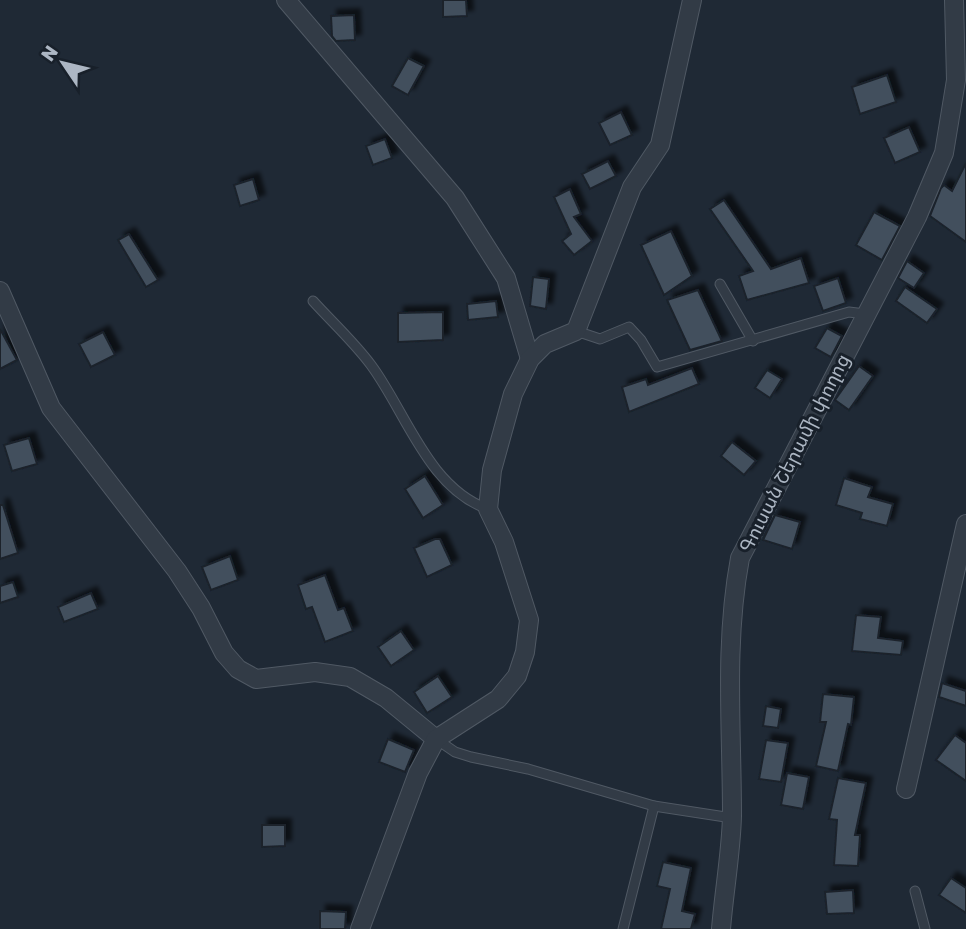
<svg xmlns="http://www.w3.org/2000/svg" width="966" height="929" font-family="Rubik,'Noto Sans Armenian',sans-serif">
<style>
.building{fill:#424f5d;stroke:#1a222c;stroke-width:2;filter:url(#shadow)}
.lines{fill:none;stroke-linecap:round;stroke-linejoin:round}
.service-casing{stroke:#505964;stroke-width:11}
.minor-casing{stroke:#505964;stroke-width:20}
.service{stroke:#323b46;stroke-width:9}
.minor{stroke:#323b46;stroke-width:18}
.labels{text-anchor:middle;stroke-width:6;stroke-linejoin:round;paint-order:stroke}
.street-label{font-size:19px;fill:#acb6c3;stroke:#18202a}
</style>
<defs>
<filter id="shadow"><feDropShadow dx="6" dy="-6" stdDeviation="2" flood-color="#0009"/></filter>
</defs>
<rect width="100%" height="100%" fill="#1f2935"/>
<!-- building -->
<g class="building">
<path d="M443,0H466L467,16L443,17Z"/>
<path d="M354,15L355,40L336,41L332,36L331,16Z"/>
<path d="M408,58L424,66L408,95L392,86Z"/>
<path d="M887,75L896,102L860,114L852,87Z"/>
<path d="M621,112L632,135L610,145L599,123Z"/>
<path d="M909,127L920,152L895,163L884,138Z"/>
<path d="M385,139L392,158L373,165L366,146Z"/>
<path d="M608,161L616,176L590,189L582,174Z"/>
<path d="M966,163V242L930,216L941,188L944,185L952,191Z"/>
<path d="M253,179L259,200L240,206L234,185Z"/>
<path d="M570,189L581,214L574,217L592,241L574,255L562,241L571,234L554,197Z"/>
<path d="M724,200L771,269L801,258L809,283L747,300L739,276L753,271L710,209Z"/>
<path d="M874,212L900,226L882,260L856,245Z"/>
<path d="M671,231L692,276L664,295L641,245Z"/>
<path d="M129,234L158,280L146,287L118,240Z"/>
<path d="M907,261L924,273L914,288L898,278Z"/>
<path d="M533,277L549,279L546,309L530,306Z"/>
<path d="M838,278L846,303L823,311L814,286Z"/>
<path d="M905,287L937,309L927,323L896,301Z"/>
<path d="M698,290L722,341L690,350L667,300Z"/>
<path d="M496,301L498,317L468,320L467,304Z"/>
<path d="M443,312V340L398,342V313Z"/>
<path d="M827,328L842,336L831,357L815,348Z"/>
<path d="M0,329L17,360L0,369Z"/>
<path d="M103,332L115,355L91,367L79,344Z"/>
<path d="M859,366L873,376L849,410L835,400Z"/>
<path d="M692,368L699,384L629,412L622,387L646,379L648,385Z"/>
<path d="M767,370L782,379L770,398L755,388Z"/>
<path d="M29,438L37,464L12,471L4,445Z"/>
<path d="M732,442L756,461L744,475L721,456Z"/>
<path d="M425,476L443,505L423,518L405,489Z"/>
<path d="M844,478L872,487L868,497L893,504L887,526L860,519L862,513L836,505Z"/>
<path d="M0,505H3L18,553L0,559Z"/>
<path d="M775,515L800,522L792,549L763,540Z"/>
<path d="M435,539H440L452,565L427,577L414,548Z"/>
<path d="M230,556L238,580L211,590L202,567Z"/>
<path d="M325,575L338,610L344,608L353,631L325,642L312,607L306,609L298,585Z"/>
<path d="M13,582L18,597L0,603V586Z"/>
<path d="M91,593L98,609L64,622L58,607Z"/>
<path d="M856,615L881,617L878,638L903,641L901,655L852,651Z"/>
<path d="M401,631L414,650L391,666L378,647Z"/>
<path d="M438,676L452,697L427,713L414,692Z"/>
<path d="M942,683L966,691V706L939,697Z"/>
<path d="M823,694L854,697L851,725L848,724L838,771L816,766L826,722H820Z"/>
<path d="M766,706L781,709L778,728L763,726Z"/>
<path d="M955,735L966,743V781L936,760Z"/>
<path d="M388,739L414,750L405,772L379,762Z"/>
<path d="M766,740L788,743L781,782L759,779Z"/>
<path d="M787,773L809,777L803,809L781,805Z"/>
<path d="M838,778L866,783L855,835H860L858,866L834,865L837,820L829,819Z"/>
<path d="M262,825H285V846L262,847Z"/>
<path d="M663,862L691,868L682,911L695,914L691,929H661L670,889L657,886Z"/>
<path d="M951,878L966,888V913L939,895Z"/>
<path d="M853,890L854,913L827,914L825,892Z"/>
<path d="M320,911L346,912L345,929H320Z"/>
</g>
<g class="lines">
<!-- service casing -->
<g class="service-casing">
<g id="service">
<path d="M720,284L753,341"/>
<path d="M313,301C332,322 354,342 371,365C406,412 428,488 488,509"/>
<path d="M576,331L600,339L629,327L641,340L657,367L849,312L865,314"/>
<path d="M436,739L455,752L471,757L528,769L654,806L732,818"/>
<path d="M915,891L925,929"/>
<path d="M623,929L654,806"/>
</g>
</g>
<!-- minor casing -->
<g class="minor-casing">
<g id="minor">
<path d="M286,0L455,198L506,278L530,359"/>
<path d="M0,291L51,408L177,571L201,608L224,653L238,669L256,679L315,672L350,677L386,698L436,739"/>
<path d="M906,789L966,524"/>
<path d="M360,929L418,773L436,739L498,699L517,676L525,652L529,620L504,542L488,509L492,470L513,394L530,359L545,344L576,331L632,187L660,145L692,0"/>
<path d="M721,929C724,892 731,853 732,816C732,729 724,644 740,558L917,217L944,153L956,80L954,0"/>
</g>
</g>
<!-- service -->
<use href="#service" class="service"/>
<!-- minor -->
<use href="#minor" class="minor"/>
</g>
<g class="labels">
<!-- street labels -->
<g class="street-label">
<text transform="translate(794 453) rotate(-63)" y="7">Գուսան Շերամի փողոց</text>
</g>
</g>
<!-- north arrow -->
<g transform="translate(63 63) rotate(305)" stroke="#18202a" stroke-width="5" paint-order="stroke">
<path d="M0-5L12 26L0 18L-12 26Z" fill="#acb6c3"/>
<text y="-10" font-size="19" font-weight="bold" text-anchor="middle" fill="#acb6c3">N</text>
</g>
</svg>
